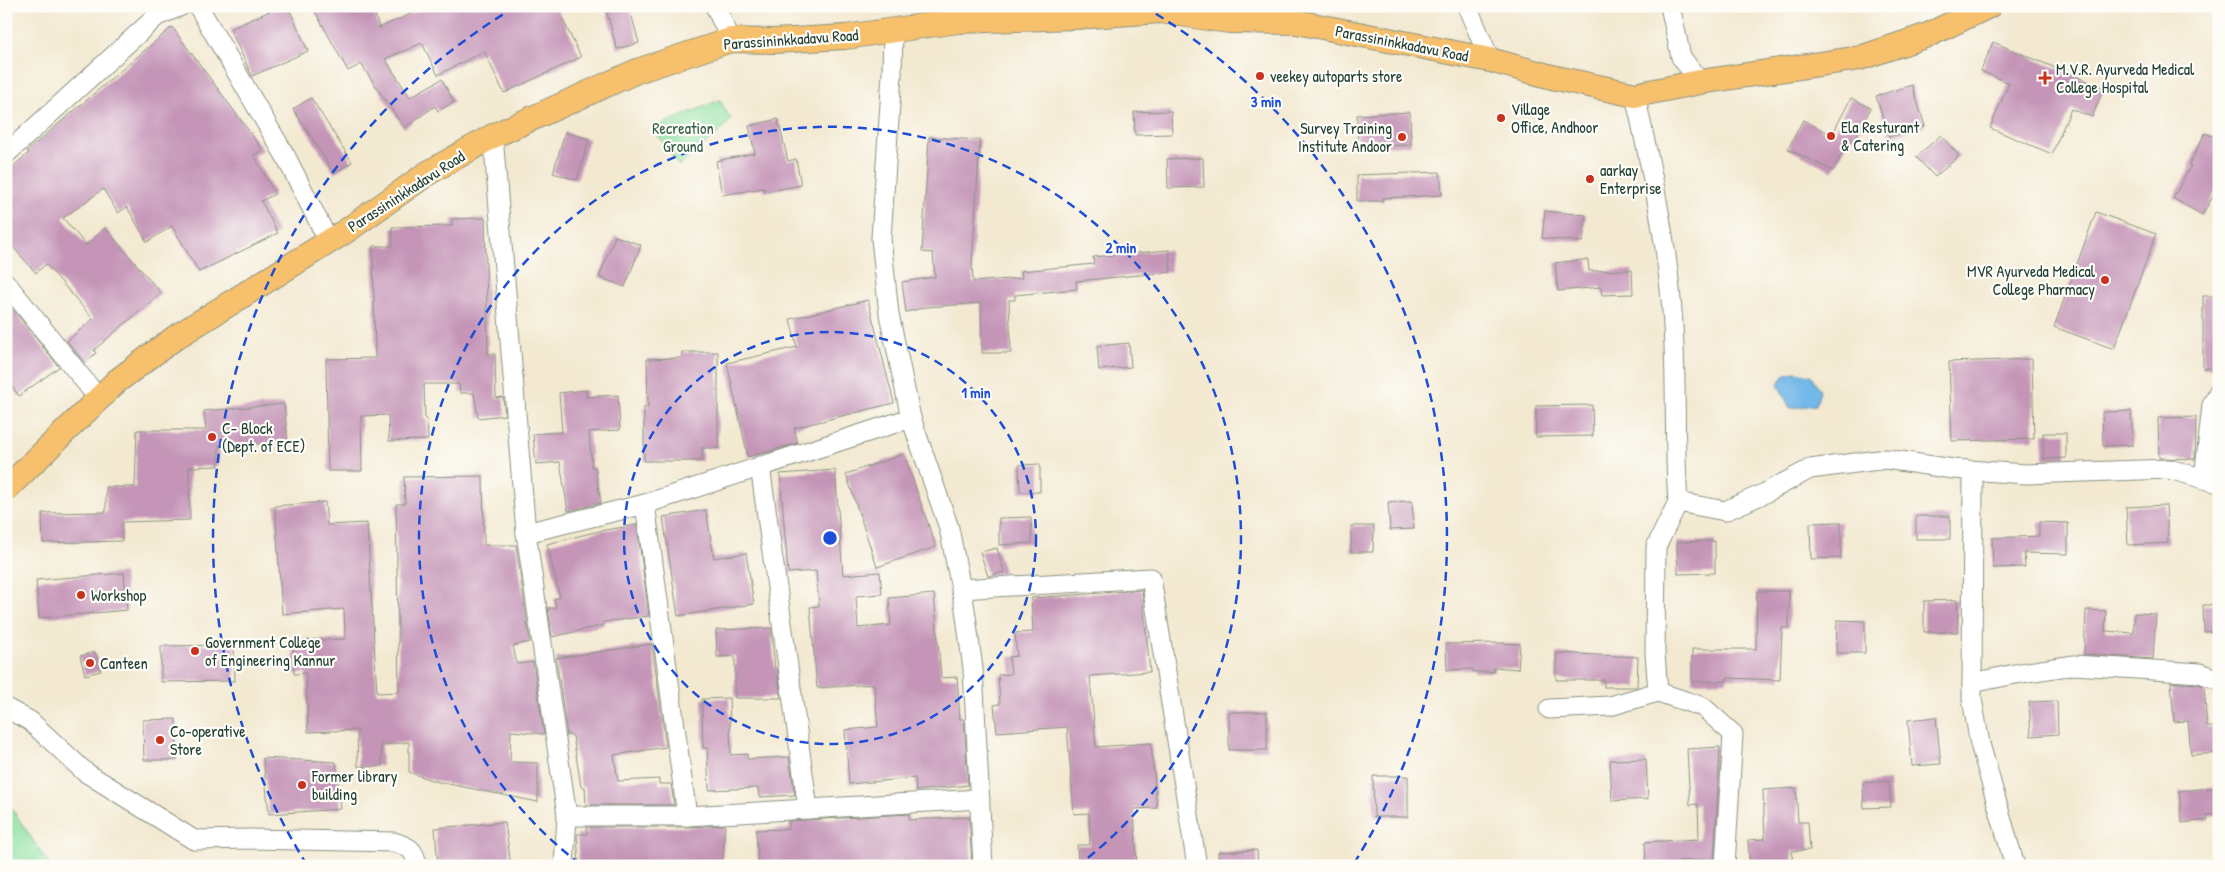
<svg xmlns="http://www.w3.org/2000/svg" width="2225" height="872" font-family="'Patrick Hand',sans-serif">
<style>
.green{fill:#8ee1a2;stroke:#568f6b}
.water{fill:#72b8e8;stroke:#487a8e}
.building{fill:#c595b8}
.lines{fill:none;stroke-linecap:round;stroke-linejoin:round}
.minor-casing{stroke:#899382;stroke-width:21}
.major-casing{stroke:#899382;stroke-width:26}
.minor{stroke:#fff;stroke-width:19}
.major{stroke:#f7c06c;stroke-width:24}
.ring{fill:none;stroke:#1d4ed8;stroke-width:2.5;stroke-dasharray:9 6}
.poi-dot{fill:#c8321e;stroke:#fdfcf7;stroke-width:2}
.labels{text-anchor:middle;stroke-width:4.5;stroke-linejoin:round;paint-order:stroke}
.street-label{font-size:16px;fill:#1f3d34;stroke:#fdfcf7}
.poi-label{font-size:16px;fill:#1f3d34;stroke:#fdfcf7;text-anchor:start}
.park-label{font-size:16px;fill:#355e4a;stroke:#fdfcf7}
.centre{fill:#1d4ed8;stroke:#fdfcf7;stroke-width:2.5}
.ring-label{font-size:15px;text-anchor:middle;font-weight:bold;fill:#1d4ed8;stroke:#fdfcf7;stroke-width:4.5;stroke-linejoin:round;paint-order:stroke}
</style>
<rect width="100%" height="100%" fill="#fdfcf7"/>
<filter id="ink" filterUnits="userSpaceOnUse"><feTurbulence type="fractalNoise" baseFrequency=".02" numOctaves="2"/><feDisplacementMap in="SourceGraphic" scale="10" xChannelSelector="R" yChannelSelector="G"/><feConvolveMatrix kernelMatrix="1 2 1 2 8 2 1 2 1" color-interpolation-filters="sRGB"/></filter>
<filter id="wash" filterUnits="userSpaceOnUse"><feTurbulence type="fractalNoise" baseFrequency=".0096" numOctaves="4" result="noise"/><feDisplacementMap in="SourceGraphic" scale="20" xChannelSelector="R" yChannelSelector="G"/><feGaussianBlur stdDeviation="1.12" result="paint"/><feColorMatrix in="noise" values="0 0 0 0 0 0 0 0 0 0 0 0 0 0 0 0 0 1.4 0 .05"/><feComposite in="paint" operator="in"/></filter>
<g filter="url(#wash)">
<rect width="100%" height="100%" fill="#f3e9d1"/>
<!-- green -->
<g class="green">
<path d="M720,100L731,120L716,135L679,166L653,128Z"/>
<path d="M6,800L50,866H6Z"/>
</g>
<!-- water -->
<path class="water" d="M1795,372L1811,375L1820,391L1816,405L1790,408L1778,384L1786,374Z"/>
<g id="blocks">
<!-- building -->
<g class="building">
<path d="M281,6H288L308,51L252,76L230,29Z"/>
<path d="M312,6H373L379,28L429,6H556L581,57L504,93L484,51L438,75L422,43L385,59L410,97L442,79L454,102L438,111L435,106L404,128L361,64L348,71Z"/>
<path d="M605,6H629L639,43L617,49Z"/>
<path d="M172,27L263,150L254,155L275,194L261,201L278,233L199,272L172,226L147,242L127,207L118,213L103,189L63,218L86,245L105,228L161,293L94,350L96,353L85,363L67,341L93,319L46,264L36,273L6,239V172L29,153L27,151Z"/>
<path d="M1993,42L2104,88L2092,117L2071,109L2052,154L1990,128L2009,83L1981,71Z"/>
<path d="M1912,85L1925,126L1889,137L1876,96Z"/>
<path d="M311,98L352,162L334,173L293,109Z"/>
<path d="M1851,98L1871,108L1854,140L1850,138L1833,171L1788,149L1803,120L1832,135Z"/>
<path d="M1171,111L1172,134L1135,135L1134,112Z"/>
<path d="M1410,112L1411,145L1358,147L1357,115Z"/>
<path d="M778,119L788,161L796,159L801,185L764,192V188L722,195L716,161L755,153L749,126Z"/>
<path d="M565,132L589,139L577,180L553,173Z"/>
<path d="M2205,133L2219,139V186L2202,215L2173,198L2191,166L2189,165Z"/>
<path d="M1941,135L1959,156L1935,177L1916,157Z"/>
<path d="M929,137L980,140L972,264L973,282L1022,278L1021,271L1094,264L1093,257L1169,250L1171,272L1076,281L1077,289L1015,295V300H1009L1011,353H982L981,303L927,307L906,312L902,282L935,277L933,253L922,252Z"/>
<path d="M1203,158L1204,187L1168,188L1167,159Z"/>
<path d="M1440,172L1442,195L1383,198V201H1357V175Z"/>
<path d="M1545,211L1586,215L1583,242L1542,238Z"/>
<path d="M2096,212L2156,234L2114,349L2054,327Z"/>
<path d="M485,218L488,354H495L496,398L503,397L505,415L478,418L474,393H460L459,384H424L425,419H427L428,440L389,441L388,415L361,416L362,471H328L326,359L375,358L373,246H393L392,227L452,226V219Z"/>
<path d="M615,236L641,245L625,287L599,277Z"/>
<path d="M1581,260H1588L1589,271L1632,270L1633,294L1602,295L1601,287L1558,291L1555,263Z"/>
<rect x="2203" y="296" width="16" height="72"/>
<path d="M868,300L894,403L794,428L798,443L748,457L727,363L797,347L790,319Z"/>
<path d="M6,301L59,367L19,396L6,379Z"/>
<path d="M1129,343L1131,367L1099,370L1097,346Z"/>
<path d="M682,352H718V448H702V461H644V407H648L647,359L682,358Z"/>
<path d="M2032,359L2034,439L1952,441L1949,362Z"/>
<path d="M586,390V397L618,395L620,430L589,432L592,467H595L601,503L568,511L560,462L536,464L533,434L562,432L559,393Z"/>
<path d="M284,404L288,443L219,445V466L189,467L190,520L122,522V541L43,543L42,513L106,512V487H135L137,430H206L204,411Z"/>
<path d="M1592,405L1593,436L1536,437V406Z"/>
<path d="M2131,411L2133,445L2103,446L2102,412Z"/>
<path d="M2196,417L2195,459L2159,458L2158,418Z"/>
<path d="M2043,433H2066V458L2044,459Z"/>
<path d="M904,454L936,547L877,567L846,474Z"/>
<path d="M1040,464V492H1020L1019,465Z"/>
<path d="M835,470L843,575L880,572L882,594L856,596L858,628L891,625L889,598L934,594L941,678L957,677L960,719H964L968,785L916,791L915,778L849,784L845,730L878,727L874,684L817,688L810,607L819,606L816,571L788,573L780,474Z"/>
<path d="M483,476L484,545H516L530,642L513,646L517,664L533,662L544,734L511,731L510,762L538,763V802L434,781L409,772V742L381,745L382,766L358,767L357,730L308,732L306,673L294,674L293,641L345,639L344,609L282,614L275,506L325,502L327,525L367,523L377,693L399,692L396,504H405L404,477Z"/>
<path d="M1412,501L1414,529L1390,530L1388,502Z"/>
<path d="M2166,505L2168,543L2128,545L2126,507Z"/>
<path d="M706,510L714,558L746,553L754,604L678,616L663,517Z"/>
<rect x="1916" y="516" width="34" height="23"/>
<path d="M1031,517L1032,543L999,545V518Z"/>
<path d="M1841,522V558L1811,559L1810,523Z"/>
<path d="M2039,522L2068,523V554L2024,553L2025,567L1993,568L1992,538L2039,536Z"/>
<path d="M637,525L649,616L603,622L604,625L552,637L548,608H556L554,599L560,597L547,544L599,531Z"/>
<path d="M1351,526H1374L1373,552H1351Z"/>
<path d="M1715,541V573L1678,574L1677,542Z"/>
<path d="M997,548L1004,572L988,576L980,552Z"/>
<path d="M124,573L127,610L39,618L36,580Z"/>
<path d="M1142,590L1150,672L1090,676L1096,747L1151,743L1157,808L1134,809L1137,866H1094V860L1078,861L1077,845H1090L1089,813L1074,814L1067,727L997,732L994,705L1000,704L998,675L1011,674L1009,657L1017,656L1015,633L1033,632L1031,598Z"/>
<path d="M1757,591H1789V628H1782L1780,680L1727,678V681L1692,682V649H1756Z"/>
<path d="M1957,600L1958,632H1924V601Z"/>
<path d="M2203,605H2219V631L2204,632Z"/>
<path d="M2086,610L2106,611L2105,631L2134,633V613L2156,614L2153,659L2084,654Z"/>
<path d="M1837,620L1865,621V653H1836Z"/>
<path d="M771,628L775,668H777L781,698H735V656L717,657L716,630Z"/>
<path d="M1498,643L1520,644L1518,669L1494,667V672H1473V669L1447,670L1446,644Z"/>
<path d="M652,644L666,747L614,755L618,781L659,779V784H671L674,805H586L585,787H581L573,736L567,735L556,658Z"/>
<path d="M234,645L235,681L161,682V646Z"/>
<path d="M95,652L101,671L85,675L80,656Z"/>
<path d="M1556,653L1638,657L1637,687H1604V680H1556Z"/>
<path d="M2171,682L2198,684L2204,686L2207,727H2219V753L2191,755L2188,721L2174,722Z"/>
<path d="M729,698L731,755L747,754V759L789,757L795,795L759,797L758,788L709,790L707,748H703L702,699Z"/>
<path d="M2057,701L2058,734L2031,736L2029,702Z"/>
<rect x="1229" y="712" width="38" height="38"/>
<path d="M1936,717L1941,764L1912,766L1908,720Z"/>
<path d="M176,719L177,760H144L143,720Z"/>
<path d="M1720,747L1714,859L1679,861L1680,866H1646L1645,842L1699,839L1698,804L1690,805L1687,749Z"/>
<path d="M263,758L336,762L341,809L269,814Z"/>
<path d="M1646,759L1648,799L1612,801L1610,760Z"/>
<path d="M1373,776H1408V817H1374Z"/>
<path d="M1889,781L1891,807L1864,808L1863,783Z"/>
<path d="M2219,787V814L2207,815L2208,820L2182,823L2179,791Z"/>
<path d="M1796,788L1798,822H1808L1810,850L1792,851L1793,866H1750L1748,840L1765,839L1763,790Z"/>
<path d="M909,814V820L969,817L972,866H758L756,830L789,829V821Z"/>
<path d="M505,822L511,866H438L435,828Z"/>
<path d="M725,825L722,866H579L577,834H587V827H687Z"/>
<path d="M1257,850L1258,866H1219L1218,852Z"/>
</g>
</g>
</g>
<g filter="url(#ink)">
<use href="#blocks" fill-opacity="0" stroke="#899382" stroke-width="1"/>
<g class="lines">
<!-- minor casing -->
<g class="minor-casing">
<g id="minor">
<path d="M198,6L286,157L329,242"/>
<path d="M715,6L731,40"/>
<path d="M1467,6L1490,60"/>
<path d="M1670,6L1681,57L1700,82"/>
<path d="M893,30L892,74L881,238L889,314L911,418L949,528L965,609L973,669L983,866"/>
<path d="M1635,95C1650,163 1665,231 1671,300C1678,368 1673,435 1678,502L1725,511L1765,493L1810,469L1886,459L1953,469L2026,474L2169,469L2219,483"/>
<path d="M493,136L526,533L567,816L564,866"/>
<path d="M6,154L157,16L181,6"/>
<path d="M6,283L99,399"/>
<path d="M760,466L808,809"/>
<path d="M1973,471L1972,699L1980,744L2015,866"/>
<path d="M2204,479L2212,405L2219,391"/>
<path d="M1678,502L1656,547L1655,653L1658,692L1703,707L1733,734L1725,866"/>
<path d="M645,504L687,816"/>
<path d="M526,533L645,504L911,418"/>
<path d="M961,589L1151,578L1197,866"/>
<path d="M1972,683L2015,674L2074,665L2200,673L2219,680"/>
<path d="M6,708L30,721L85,772L194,840L251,839L394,842C409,847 415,849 417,866"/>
<path d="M1549,709L1610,706L1658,692"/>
<path d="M567,816H687L980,799"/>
</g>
</g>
<!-- major casing -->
<g class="major-casing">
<path id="major" d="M6,489L117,381L176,337L346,231L428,173L493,136L637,71L731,40L774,41L845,37L958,21L1075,17L1160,11L1229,21L1297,22L1490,60L1552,77L1635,95L1700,82L1860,58L1928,35L1989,6"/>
</g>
<!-- minor -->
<use href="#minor" class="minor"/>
<!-- major -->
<use href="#major" class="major"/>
</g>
</g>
<!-- distance rings -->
<g class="ring">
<circle cx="830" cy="538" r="206"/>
<path d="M580 864A411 411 0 1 1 1080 864"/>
<path d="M307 865A617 617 0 0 1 517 6M1143 6A617 617 0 0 1 1353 865"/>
</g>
<!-- markers -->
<g class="poi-dot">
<circle cx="1260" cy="76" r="5"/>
<path d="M2042.5 70.5h5v5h5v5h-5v5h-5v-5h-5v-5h5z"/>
<circle cx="1501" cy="118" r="5"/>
<circle cx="1831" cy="136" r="5"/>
<circle cx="1402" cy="137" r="5"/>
<circle cx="1590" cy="179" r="5"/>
<circle cx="2105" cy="280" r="5"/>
<circle cx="212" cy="437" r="5"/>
<circle cx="81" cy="595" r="5"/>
<circle cx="195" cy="651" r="5"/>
<circle cx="90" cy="663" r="5"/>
<circle cx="160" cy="740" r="5"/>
<circle cx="302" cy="785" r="5"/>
</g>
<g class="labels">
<!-- street labels -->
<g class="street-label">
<text transform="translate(791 39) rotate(-4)" y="6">Parassininkkadavu Road</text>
<text transform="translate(1402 43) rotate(11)" y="6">Parassininkkadavu Road</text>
<text transform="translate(406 191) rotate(-33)" y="6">Parassininkkadavu Road</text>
</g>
<!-- poi labels -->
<g class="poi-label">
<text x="2056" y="75">M.V.R. Ayurveda Medical<tspan x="2056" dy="18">College Hospital</tspan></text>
<text x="1270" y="82">veekey autoparts store</text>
<text x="1511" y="115">Village<tspan x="1511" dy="18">Office, Andhoor</tspan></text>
<text x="1841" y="133">Ela Resturant<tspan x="1841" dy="18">&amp; Catering</tspan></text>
<text x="1392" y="134" text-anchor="end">Survey Training<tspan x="1392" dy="18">Institute Andoor</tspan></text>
<text x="1600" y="176">aarkay<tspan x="1600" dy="18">Enterprise</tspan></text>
<text x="2095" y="277" text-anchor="end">MVR Ayurveda Medical<tspan x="2095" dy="18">College Pharmacy</tspan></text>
<text x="222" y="434">C- Block<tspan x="222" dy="18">(Dept. of ECE)</tspan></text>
<text x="91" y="601">Workshop</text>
<text x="205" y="648">Government College<tspan x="205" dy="18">of Engineering Kannur</tspan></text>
<text x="100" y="669">Canteen</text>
<text x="170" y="737">Co-operative<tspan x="170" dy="18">Store</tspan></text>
<text x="312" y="782">Former library<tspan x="312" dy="18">building</tspan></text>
</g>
<!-- park labels -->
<g class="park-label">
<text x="683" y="134">Recreation<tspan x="683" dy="18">Ground</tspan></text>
</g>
</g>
<circle cx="830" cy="538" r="8" class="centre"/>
<g class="ring-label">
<text x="1266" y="107">3 min</text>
<text x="1121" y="253">2 min</text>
<text x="976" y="398">1 min</text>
</g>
<!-- margin -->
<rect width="2225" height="872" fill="none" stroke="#fdfcf7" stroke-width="25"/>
</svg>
